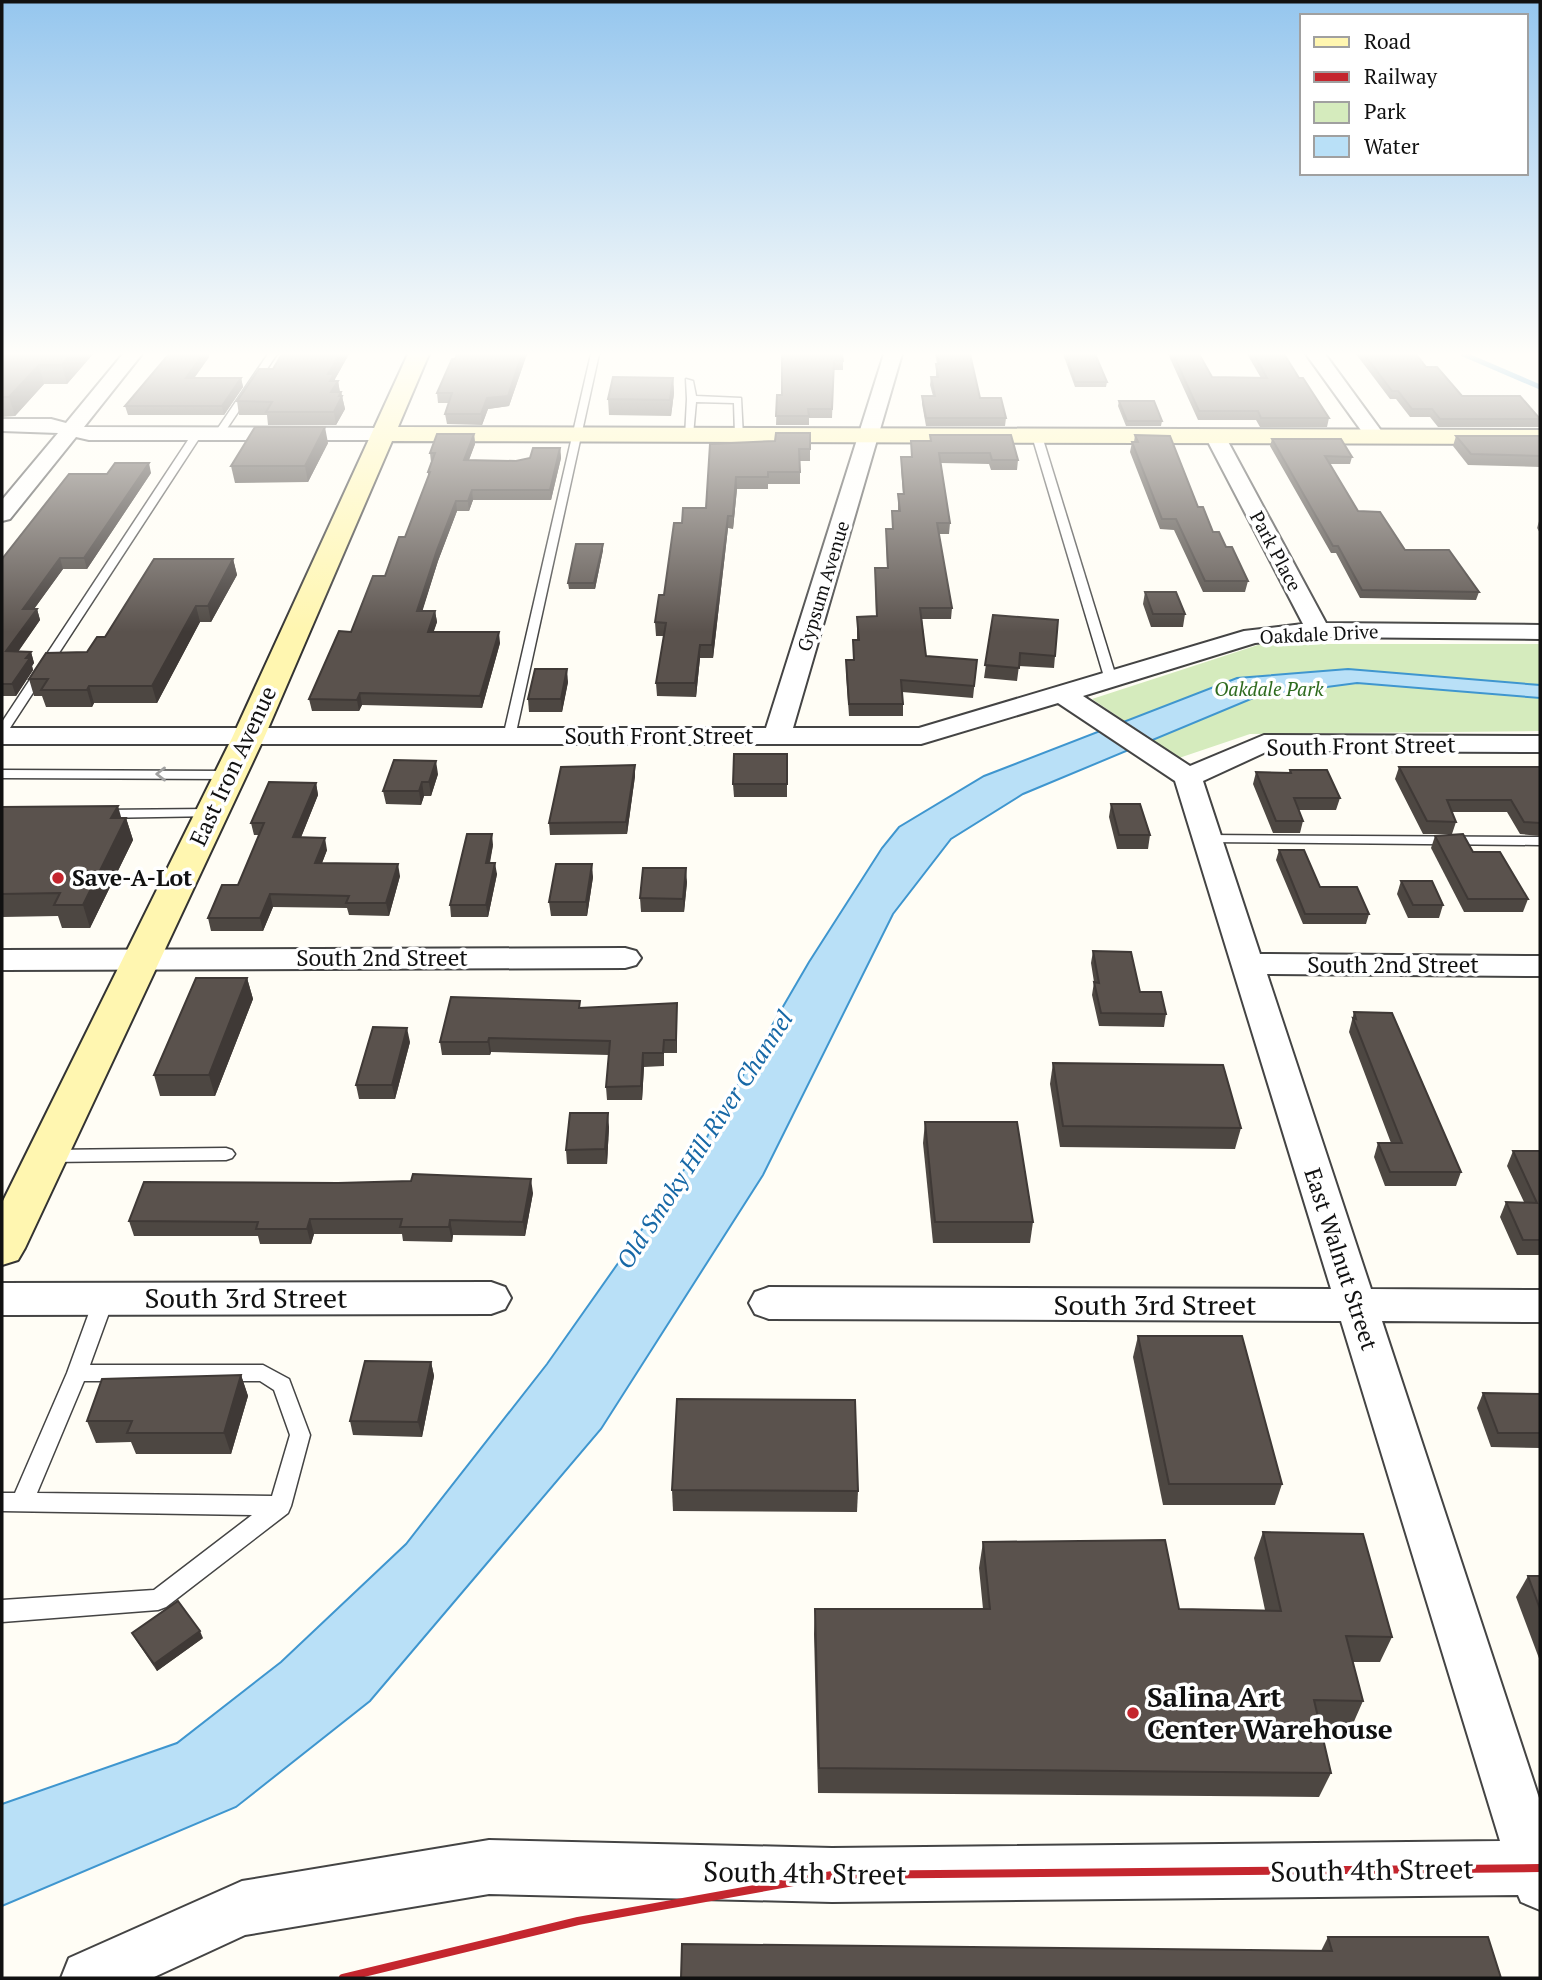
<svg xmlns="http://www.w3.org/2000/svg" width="1542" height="1980" font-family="'PT Serif',serif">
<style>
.green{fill:#d5ebbd}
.water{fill:#b9e0f7;stroke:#3f96cf;stroke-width:2}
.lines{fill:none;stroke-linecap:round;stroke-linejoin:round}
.stream{stroke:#3f96cf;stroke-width:5}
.lane-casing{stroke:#444;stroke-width:3}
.street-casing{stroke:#444;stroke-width:4}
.secondary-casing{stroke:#333;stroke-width:4}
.lane{fill:#fff;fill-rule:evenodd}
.street{fill:#fff;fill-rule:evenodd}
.secondary{fill:#fff6b0;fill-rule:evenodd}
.rail{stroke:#c4262e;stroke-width:8}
.wall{fill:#4d4742}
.shaded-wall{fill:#3f3936}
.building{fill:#5a524d;stroke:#3f3936;stroke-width:2}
.oneway{stroke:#a0a0a0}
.poi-dot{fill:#c4262e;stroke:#fff;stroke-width:2.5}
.labels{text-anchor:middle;stroke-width:7;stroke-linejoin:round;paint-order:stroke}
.far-street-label{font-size:19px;fill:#111;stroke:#fff}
.far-park-label{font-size:19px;font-style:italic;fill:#2f6b1f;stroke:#fff}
.street-label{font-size:23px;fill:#111;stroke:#fff}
.poi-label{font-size:23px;font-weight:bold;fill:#111;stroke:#fff;text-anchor:start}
.water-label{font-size:24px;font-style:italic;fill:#1768a6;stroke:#fff}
.near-street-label{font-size:28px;fill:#111;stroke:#fff}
.near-poi-label{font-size:28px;font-weight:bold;fill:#111;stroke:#fff;text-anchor:start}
</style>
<rect width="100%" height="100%" fill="#fffdf5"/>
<!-- green -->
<path class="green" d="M1261,644H1540V731L1250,734L1179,758L1092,699Z"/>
<!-- water -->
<path class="water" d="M1348,669L1540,685V698L1357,683L1258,696L1023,794L951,839L893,914L763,1175L601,1429L370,1701L236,1807L2,1906V1804L177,1743L281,1662L406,1544L547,1364L707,1137L809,962L882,848L899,827L984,776L1237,678Z"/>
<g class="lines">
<!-- stream -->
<path class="stream" d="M1463,354L1540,387"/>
<!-- lane casing -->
<g class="lane-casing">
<g id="lane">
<path d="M268,354H277L222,436H216L214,434Z"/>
<path d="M591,354H599L515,737L509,741L503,737Z"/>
<path d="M686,379L693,381L696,396L741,398L743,437L735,435L734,403L696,402L693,435L685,437L687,399Z"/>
<path d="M197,431L202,434L8,731L2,735V722L192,434Z"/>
<path d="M1037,433L1042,436L1117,680L1115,683L1111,684L1105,680L1032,436Z"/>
<path d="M2,770L230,771L237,775L230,779L2,778Z"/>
<path d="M211,809L216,810L218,813L216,816L99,818L92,814L99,810Z"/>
<path d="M1207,835L1540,837V845L1202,842L1200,839L1202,836Z"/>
<path d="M226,1148L232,1150L235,1154L232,1158L226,1160L48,1162L42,1160L39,1156L42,1152L48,1150Z"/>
<path d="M104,1291L111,1294L114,1299L90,1365H263L289,1379L310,1435L291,1506L288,1513L166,1607L158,1610L2,1622V1600L154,1590L252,1515L2,1511V1493H15L67,1373L94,1299L97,1294ZM84,1381H260L274,1390L290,1435L272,1496L37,1493Z"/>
</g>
</g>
<!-- street casing -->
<g class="street-casing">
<g id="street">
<path d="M123,354H142L84,427L384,428L394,434L384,440H89L76,437L10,519L2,521V500L58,433L2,431V419H51L66,423Z"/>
<path d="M884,354H902L793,728H919L1244,631L1303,624L1205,436L1215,430L1225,436L1326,623L1540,625V639L1318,637L1255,643L1083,696L1190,766L1264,735L1540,736V752L1268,751L1203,781L1260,954L1540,956V976L1267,974L1371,1289L1540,1290V1322L1382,1321L1540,1801V1910L1521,1902L1518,1895L832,1902L489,1894L245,1935L152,1978H61L69,1958L242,1881L489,1840L832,1848L1500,1841L1341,1321L769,1319L755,1314L749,1303L755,1292L769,1287L1331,1289L1175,781L1058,703L921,744H2V728H766Z"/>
<path d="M1306,354H1325L1385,436L1382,440H1368Z"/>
<path d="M625,948L636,951L641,958L636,965L625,968L2,970V950Z"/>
<path d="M491,1282L505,1287L511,1298L505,1309L491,1314L2,1315V1283Z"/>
</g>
</g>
<!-- secondary casing -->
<g class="secondary-casing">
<path id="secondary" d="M408,354H429L398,427L1540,430V444L392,441L264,738L25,1248L18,1260L2,1265V1203L232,738Z"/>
</g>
<!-- lane -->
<use href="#lane" class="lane"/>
<!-- street -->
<use href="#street" class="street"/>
<!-- secondary -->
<use href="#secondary" class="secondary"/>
<!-- rail -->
<path class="rail" d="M343,1978L578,1921L832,1875L1540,1868"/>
</g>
<!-- wall -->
<g class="wall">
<path d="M2,354H93L67,384H44L15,416L2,417Z"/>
<path d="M282,354H349L335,379V381H338L340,392H341L345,409L336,425H268L267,415H239L237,401L273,369Z"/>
<path d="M457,354H527L509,406L488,409L482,425L447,424L445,414L449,403H438L437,393Z"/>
<path d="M782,354L843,361V370H834L832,418H809V425H776L777,395H782Z"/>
<path d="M935,354H970L980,398L1006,418L1005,426H926L922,404V396H933L930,385L931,377H936V364H937Z"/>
<path d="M1063,354H1095L1107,382L1106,387H1075Z"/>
<path d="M1168,354H1199L1212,377L1261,378L1247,354H1284L1299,378L1329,418L1327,427H1260L1256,420H1198Z"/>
<path d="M1356,354H1416L1426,367L1462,396L1540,418L1539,427H1438L1430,417H1410L1396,399H1390Z"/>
<path d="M209,357L194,378H241L243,387L224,415H128L125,406Z"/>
<path d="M673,378L674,393L671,416L609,415L608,399Z"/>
<path d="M1119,401L1162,421L1161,426H1126L1118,406Z"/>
<path d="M474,434L475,444L469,460L516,461L530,458L560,448L561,458L551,500H473L469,511H457L438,561L422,611H435L437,622L433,632L500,643L482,708L362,705L359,711H312L309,699L385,576L405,537L428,477V472L431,462L430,453Z"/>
<path d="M930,435L1018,460L1017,470H991L989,464L941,463L950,523L949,534H939L952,608L951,619H922L926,656L977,660L973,698L902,692L903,704V716H849L846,672V660H853V640H857V617L876,616L875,568H887L886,529H892V511H898V494H903L901,467V457H911V441H930Z"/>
<path d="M1135,435L1198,507L1213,532L1226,547L1248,581L1245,592H1203L1174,530L1160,529L1130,452L1132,442H1134Z"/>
<path d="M1456,436H1540V467L1468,465L1453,446Z"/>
<path d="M1272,439L1352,457L1350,464H1330L1358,511L1405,550L1479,592L1476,600L1360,598L1336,553H1331L1270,446Z"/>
<path d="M328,443L308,482L235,483L231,466Z"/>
<path d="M710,444L810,449V461H800V484H768V489H737L733,529L728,528L713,658H700L696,697L657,696L656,683L664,636H656L655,622L664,595L682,523L706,508Z"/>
<path d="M151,473L87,569H63L34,609H37L40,620L18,652H31L34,663L32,666L33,670L16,696H2V559Z"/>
<path d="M1540,518V533L1537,528Z"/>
<path d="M603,550L595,589H569L568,583Z"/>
<path d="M233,559L237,575L211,622H200L157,703H94L92,707H46L42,696H34L29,679L87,652L105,637Z"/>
<path d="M1145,592L1185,614L1183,627H1151L1143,604Z"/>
<path d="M993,615L1055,656L1054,668L1019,666L1017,681L984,678Z"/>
<path d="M568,682L562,712H529L528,699Z"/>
<path d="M787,754V797H734L733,784Z"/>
<path d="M635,765V776L627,834L550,835L549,823Z"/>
<path d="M1399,767H1540V836L1520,834L1507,812H1452L1456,822L1452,834H1423L1395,779Z"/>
<path d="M1290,770L1340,798L1336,810H1299L1303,821L1300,833H1273L1253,784L1256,772L1289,773Z"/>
<path d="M438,774L431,796H424L421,805L386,804L383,791Z"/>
<path d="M316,783L318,795L301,837L327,850L322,863L400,876L389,916L349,915L347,908L273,907L263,931H211L208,918L238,885L259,835H254L251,823Z"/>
<path d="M1111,804L1150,835L1148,849H1117L1109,817Z"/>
<path d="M2,807L126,818L133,840L90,928H62L58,916L2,917Z"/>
<path d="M1435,836L1473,852L1528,899L1523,912H1464L1431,848Z"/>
<path d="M493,845L490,863L497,874L488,917H451L450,905Z"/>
<path d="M1279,850L1320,887L1369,914L1366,924H1303L1276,860Z"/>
<path d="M593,877L587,916H551L549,902Z"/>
<path d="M1401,881L1443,905L1439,918H1408L1397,894Z"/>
<path d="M687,882L684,912H641L640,898Z"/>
<path d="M1093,951L1166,1014L1164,1027L1099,1026L1092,995L1094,982L1091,963Z"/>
<path d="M247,978L253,999L215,1096H160L154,1075Z"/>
<path d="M677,1003V1053H664V1066L644,1067L642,1100H607L606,1087L609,1055L491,1052L490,1055H442L440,1042L580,1008Z"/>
<path d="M1354,1012L1461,1172L1456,1186H1385L1374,1157L1378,1143H1391L1349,1032Z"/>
<path d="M410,1042L395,1099H359L356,1085Z"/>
<path d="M1053,1063L1241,1128L1235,1149L1060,1147L1050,1084Z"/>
<path d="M925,1122L1033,1222L1030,1243H933L923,1143Z"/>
<path d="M609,1127L607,1164H567L566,1150Z"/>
<path d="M1513,1151H1540V1255H1517L1500,1217L1506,1202H1524L1507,1166Z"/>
<path d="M533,1193L525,1236L453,1235L452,1242L403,1241L402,1234H314L311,1244H260L258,1236H134L129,1221Z"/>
<path d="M1138,1336L1282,1484L1275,1505H1163L1133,1357Z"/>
<path d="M431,1362L434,1376L422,1437L353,1435L350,1421Z"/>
<path d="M241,1375L248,1396L231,1454H136L131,1442L96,1443L87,1421Z"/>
<path d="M1483,1393L1540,1394V1448L1491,1447L1477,1408Z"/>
<path d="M672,1490L858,1491L857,1512L673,1511Z"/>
<path d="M1263,1532L1392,1637L1380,1662H1353L1363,1701L1352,1726L1320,1725L1331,1773L1319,1797L818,1793L814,1634L815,1609H983L979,1568L983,1542L1179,1609L1265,1610L1254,1558Z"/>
<path d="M1528,1576H1540V1661L1516,1597Z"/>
<path d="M132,1633L203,1638L157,1671L136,1640Z"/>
<path d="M1328,1937L1501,1978L1321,1951Z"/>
</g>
<!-- shaded-wall -->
<g class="shaded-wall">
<path d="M71,354H93L67,384L62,365Z"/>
<path d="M203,354H208L209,357L188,387L186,378Z"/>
<path d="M340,354H349L335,379L336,384L338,381L340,394L333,405L328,374Z"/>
<path d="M522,354H527L509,406L488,409L482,425L481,414L487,398Z"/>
<path d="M39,365L44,384L15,416L9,397Z"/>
<path d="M241,378L243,387L224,415L222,406Z"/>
<path d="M673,378L674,393L671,416L670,400Z"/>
<path d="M341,392L345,409L336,425L334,412Z"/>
<path d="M325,427L328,443L308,482L305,466Z"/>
<path d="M474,434L475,444L465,470L464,460Z"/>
<path d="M560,448L561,458L551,500L550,490Z"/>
<path d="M149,463L151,473L87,569L84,558Z"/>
<path d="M736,477L737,489L733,529V516Z"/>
<path d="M472,490L473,500L469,511L468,501Z"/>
<path d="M456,501L457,511L438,561L419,622L417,611L437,550Z"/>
<path d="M728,516V528L713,658L712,645Z"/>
<path d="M603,544V550L595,589L594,583Z"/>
<path d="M60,558L63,569L26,620L23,609Z"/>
<path d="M233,559L237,575L211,622L208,606Z"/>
<path d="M196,606L200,622L157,703L152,686Z"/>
<path d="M37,609L40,620L10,663L6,651Z"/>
<path d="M435,611L437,622L430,643L428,632Z"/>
<path d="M499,632L500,643L482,708L480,696Z"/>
<path d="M700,645V658L696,697L695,683Z"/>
<path d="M31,652L34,663L32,666L33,670L16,696L12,684Z"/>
<path d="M567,669L568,682L562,712L561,699Z"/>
<path d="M89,686L94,703L92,707L87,690Z"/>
<path d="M360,693L362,705L359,711L357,700Z"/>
<path d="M436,761L438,774L431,796L429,782Z"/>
<path d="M635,765V776L627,834L626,822Z"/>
<path d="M422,782L424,796L421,805L419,791Z"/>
<path d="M316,783L318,795L296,850L293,837Z"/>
<path d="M118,806L123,824L126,818L133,840L90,928L83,905L111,818Z"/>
<path d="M492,834L493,845L487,874L486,863Z"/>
<path d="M325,838L327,850L317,876L315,863Z"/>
<path d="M495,863L497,874L488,917L486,905Z"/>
<path d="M398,864L400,876L389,916L386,903Z"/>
<path d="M592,864L593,877L587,916L586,902Z"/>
<path d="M686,868L687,882L684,912L683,899Z"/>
<path d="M270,894L273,907L263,931L260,918Z"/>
<path d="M247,978L253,999L215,1096L209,1075Z"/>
<path d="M677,1003V1053L676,1040Z"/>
<path d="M407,1028L410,1042L395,1099L392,1085Z"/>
<path d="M489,1038L491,1052L490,1055L488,1042Z"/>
<path d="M643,1053L644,1067L642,1100L641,1086Z"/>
<path d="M608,1113L609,1127L607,1164L605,1149Z"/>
<path d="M531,1179L533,1193L525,1236L523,1222Z"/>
<path d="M310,1219L314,1234L311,1244L307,1229Z"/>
<path d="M450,1220L453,1235L452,1242L449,1227Z"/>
<path d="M431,1362L434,1376L422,1437L418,1422Z"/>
<path d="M241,1375L248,1396L231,1454L224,1433Z"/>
<path d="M200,1631L203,1638L157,1671L154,1664Z"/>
</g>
<!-- building -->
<g class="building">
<path d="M2,354H71L62,365H39L9,397H2Z"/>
<path d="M169,354H203L186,378H241L222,406H125Z"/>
<path d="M282,354H340L328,374H334L330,381H338L331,392H341L339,396H342L334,412H266L272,402L237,401L259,369H273Z"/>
<path d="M457,354H522L508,396L487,398L481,414H445L452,393H437L452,359H455Z"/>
<path d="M782,354H842L843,361H834L832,409H808L809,416H776L777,395H782Z"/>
<path d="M937,354H970L980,398H1001L1006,418H926L922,396H935L931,377H938L936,364H939Z"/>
<path d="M1066,354H1095L1107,382H1075Z"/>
<path d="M1173,354H1199L1212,377L1267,378L1254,354H1284L1299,378H1303L1329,418H1261L1258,411H1199Z"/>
<path d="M1364,354H1416L1426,367H1437L1462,396H1520L1540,419H1440L1432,409H1412L1398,391H1392Z"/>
<path d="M613,377L673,378L670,400L608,399Z"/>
<path d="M1119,401H1154L1162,421H1127Z"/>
<path d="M255,427H325L305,466H231Z"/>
<path d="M776,433H810V449H799L800,472H768V477H736L733,516H728L712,645H700L695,683H656L666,623L655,622L659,595H664L674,523H682L683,508H706L710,444L775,441Z"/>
<path d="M437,434H474L464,460L516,461L530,458L533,448H560L550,490H472L468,501H456L437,550L417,611H435L428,632H499L480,696L360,693L357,700L309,699L339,631L351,632L373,576H385L399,537H405L430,472H428L435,453H430Z"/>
<path d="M930,435H1011L1018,460H992L990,453H939L950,523H937L952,608H920L926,656L977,660L974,686L901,680L903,704H849L846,660H854L853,640H859L857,617L877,616L875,568H888L886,529H893L892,511H900L898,494H904L901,457H912L911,441H931Z"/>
<path d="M1135,435L1170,436L1198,507H1203L1213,532H1219L1226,547H1232L1248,581H1205L1176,519H1162L1132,442H1138Z"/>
<path d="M1456,436H1540V456L1471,454Z"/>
<path d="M1272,439H1341L1352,457L1325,456L1358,511L1380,512L1405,550H1449L1479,592L1362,590L1338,546H1333Z"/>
<path d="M115,463H149L84,558H60L23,609H37L6,651L31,652L26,658H30L12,684H2V559L69,474H107Z"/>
<path d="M576,544H603L594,583H568Z"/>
<path d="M154,559H233L208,606H196L152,686H89L87,690H41L48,679H29L46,653L87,652L97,637H105Z"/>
<path d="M1145,592H1176L1185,614H1153Z"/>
<path d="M993,615L1058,620L1055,656L1020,653L1019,668L985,665Z"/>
<path d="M535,669H567L561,699H528Z"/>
<path d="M734,754H787V784H733Z"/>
<path d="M394,760L436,761L429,782H422L419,791H383Z"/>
<path d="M635,765L626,822L549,823L561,767Z"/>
<path d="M1399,767H1540V823L1524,822L1511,800H1447L1456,822L1427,821Z"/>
<path d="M1290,770H1327L1340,798H1294L1303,821H1276L1256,772L1291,773Z"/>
<path d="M269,782L316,783L293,837L325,838L315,863L398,864L386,903H346L349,896L270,894L260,918H208L222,885H238L264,823H251Z"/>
<path d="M1111,804H1140L1150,835H1119Z"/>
<path d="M118,806L111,818H126L83,905H54L60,893L2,894V807Z"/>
<path d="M467,834H492L486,863H495L486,905H450Z"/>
<path d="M1463,834L1473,852H1500L1528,899H1468L1435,836Z"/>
<path d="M1279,850H1304L1320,887H1357L1369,914H1305Z"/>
<path d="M556,864H592L586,902H549Z"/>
<path d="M643,868H686L683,899L640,898Z"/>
<path d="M1401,881H1432L1443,905H1413Z"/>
<path d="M1093,951L1131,952L1140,992H1161L1166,1014L1101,1013L1094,982L1099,983Z"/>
<path d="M196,978H247L209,1075H154Z"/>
<path d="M451,997L580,1001L579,1008L677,1003L676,1040H664L663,1053H643L641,1086L606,1087L610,1041L489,1038L488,1042H440Z"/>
<path d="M1354,1012L1392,1013L1461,1172H1390L1378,1143H1402L1353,1018L1356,1019Z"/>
<path d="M373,1027L407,1028L392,1085H356Z"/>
<path d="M1053,1063L1223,1065L1241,1128L1063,1126Z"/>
<path d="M570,1113H608L605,1149L566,1150Z"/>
<path d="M925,1122H1017L1033,1222H935Z"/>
<path d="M1513,1151H1540V1240H1523L1506,1202L1537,1203Z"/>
<path d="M413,1174L531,1179L523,1222L450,1220L449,1227H400L402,1219H310L307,1229H256L258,1222L129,1221L144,1182L338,1183L411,1181Z"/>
<path d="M1138,1336H1242L1282,1484H1169Z"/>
<path d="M365,1361L431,1362L418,1422L350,1421Z"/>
<path d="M241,1375L224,1433H127L132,1421H87L102,1379Z"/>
<path d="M1483,1393L1540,1394V1433H1498Z"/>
<path d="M677,1399L855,1400L858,1491L672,1490Z"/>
<path d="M1263,1532L1363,1534L1392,1637L1346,1636L1363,1701L1314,1700L1331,1773L819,1768L815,1609H990L983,1542L1165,1540L1179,1609L1281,1611Z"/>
<path d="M1528,1576H1540V1609Z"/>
<path d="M178,1601L200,1631L154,1664L132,1633Z"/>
<path d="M1328,1937H1488L1501,1978H681L682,1944L1332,1951Z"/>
</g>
<!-- one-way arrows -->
<defs><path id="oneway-chevron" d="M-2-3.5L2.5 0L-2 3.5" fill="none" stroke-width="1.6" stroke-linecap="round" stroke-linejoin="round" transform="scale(1.75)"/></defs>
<use class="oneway" href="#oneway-chevron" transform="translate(161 774) rotate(-180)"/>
<!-- sky -->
<linearGradient id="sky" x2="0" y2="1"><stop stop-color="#95c6ee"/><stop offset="0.56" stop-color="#fffefa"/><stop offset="1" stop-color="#fffefa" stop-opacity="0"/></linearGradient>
<rect width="1542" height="632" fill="url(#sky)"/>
<!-- markers -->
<g class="poi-dot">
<circle cx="58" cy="878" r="7"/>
<circle cx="1133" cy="1713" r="7"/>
</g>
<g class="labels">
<!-- far-street labels -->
<g class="far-street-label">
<text transform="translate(1276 551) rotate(62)" y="7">Park Place</text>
<text transform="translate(823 586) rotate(-73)" y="7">Gypsum Avenue</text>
<text transform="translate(1319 634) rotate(-3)" y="7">Oakdale Drive</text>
</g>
<!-- far-park labels -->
<g class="far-park-label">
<text x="1269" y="696">Oakdale Park</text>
</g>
<!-- street labels -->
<g class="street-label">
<text x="659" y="744">South Front Street</text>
<text transform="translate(1361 746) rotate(-1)" y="8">South Front Street</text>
<text transform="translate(233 766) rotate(-65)" y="8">East Iron Avenue</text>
<text x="382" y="966">South 2nd Street</text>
<text x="1393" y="973">South 2nd Street</text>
<text transform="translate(1341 1259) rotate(72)" y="8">East Walnut Street</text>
</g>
<!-- poi labels -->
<g class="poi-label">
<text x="72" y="886">Save-A-Lot</text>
</g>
<!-- water labels -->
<g class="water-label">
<text transform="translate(705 1140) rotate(-57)" y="8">Old Smoky Hill River Channel</text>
</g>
<!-- near-street labels -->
<g class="near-street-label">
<text x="246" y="1308">South 3rd Street</text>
<text x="1155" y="1315">South 3rd Street</text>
<text transform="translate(1372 1870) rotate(-1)" y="10">South 4th Street</text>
<text transform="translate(805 1873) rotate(1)" y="10">South 4th Street</text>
</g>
<!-- near-poi labels -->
<g class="near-poi-label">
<text x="1147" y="1707">Salina Art<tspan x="1147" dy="32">Center Warehouse</tspan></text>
</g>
</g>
<!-- border -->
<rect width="1542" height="1980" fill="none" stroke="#111111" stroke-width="7"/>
<!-- legend -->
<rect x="1300" y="14" width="228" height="161" fill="#ffffff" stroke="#a0a0a0" stroke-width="2"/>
<rect x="1314" y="37" width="35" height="10" fill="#fff6b0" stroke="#a0a0a0" stroke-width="2"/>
<text x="1364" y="49" font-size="21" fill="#111111">Road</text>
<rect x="1314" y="72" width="35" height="10" fill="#c4262e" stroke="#a0a0a0" stroke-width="2"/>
<text x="1364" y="84" font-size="21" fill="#111111">Railway</text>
<rect x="1314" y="102" width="35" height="21" fill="#d5ebbd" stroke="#a0a0a0" stroke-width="2"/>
<text x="1364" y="119" font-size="21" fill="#111111">Park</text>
<rect x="1314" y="136" width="35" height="21" fill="#b9e0f7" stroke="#a0a0a0" stroke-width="2"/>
<text x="1364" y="154" font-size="21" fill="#111111">Water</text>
</svg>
